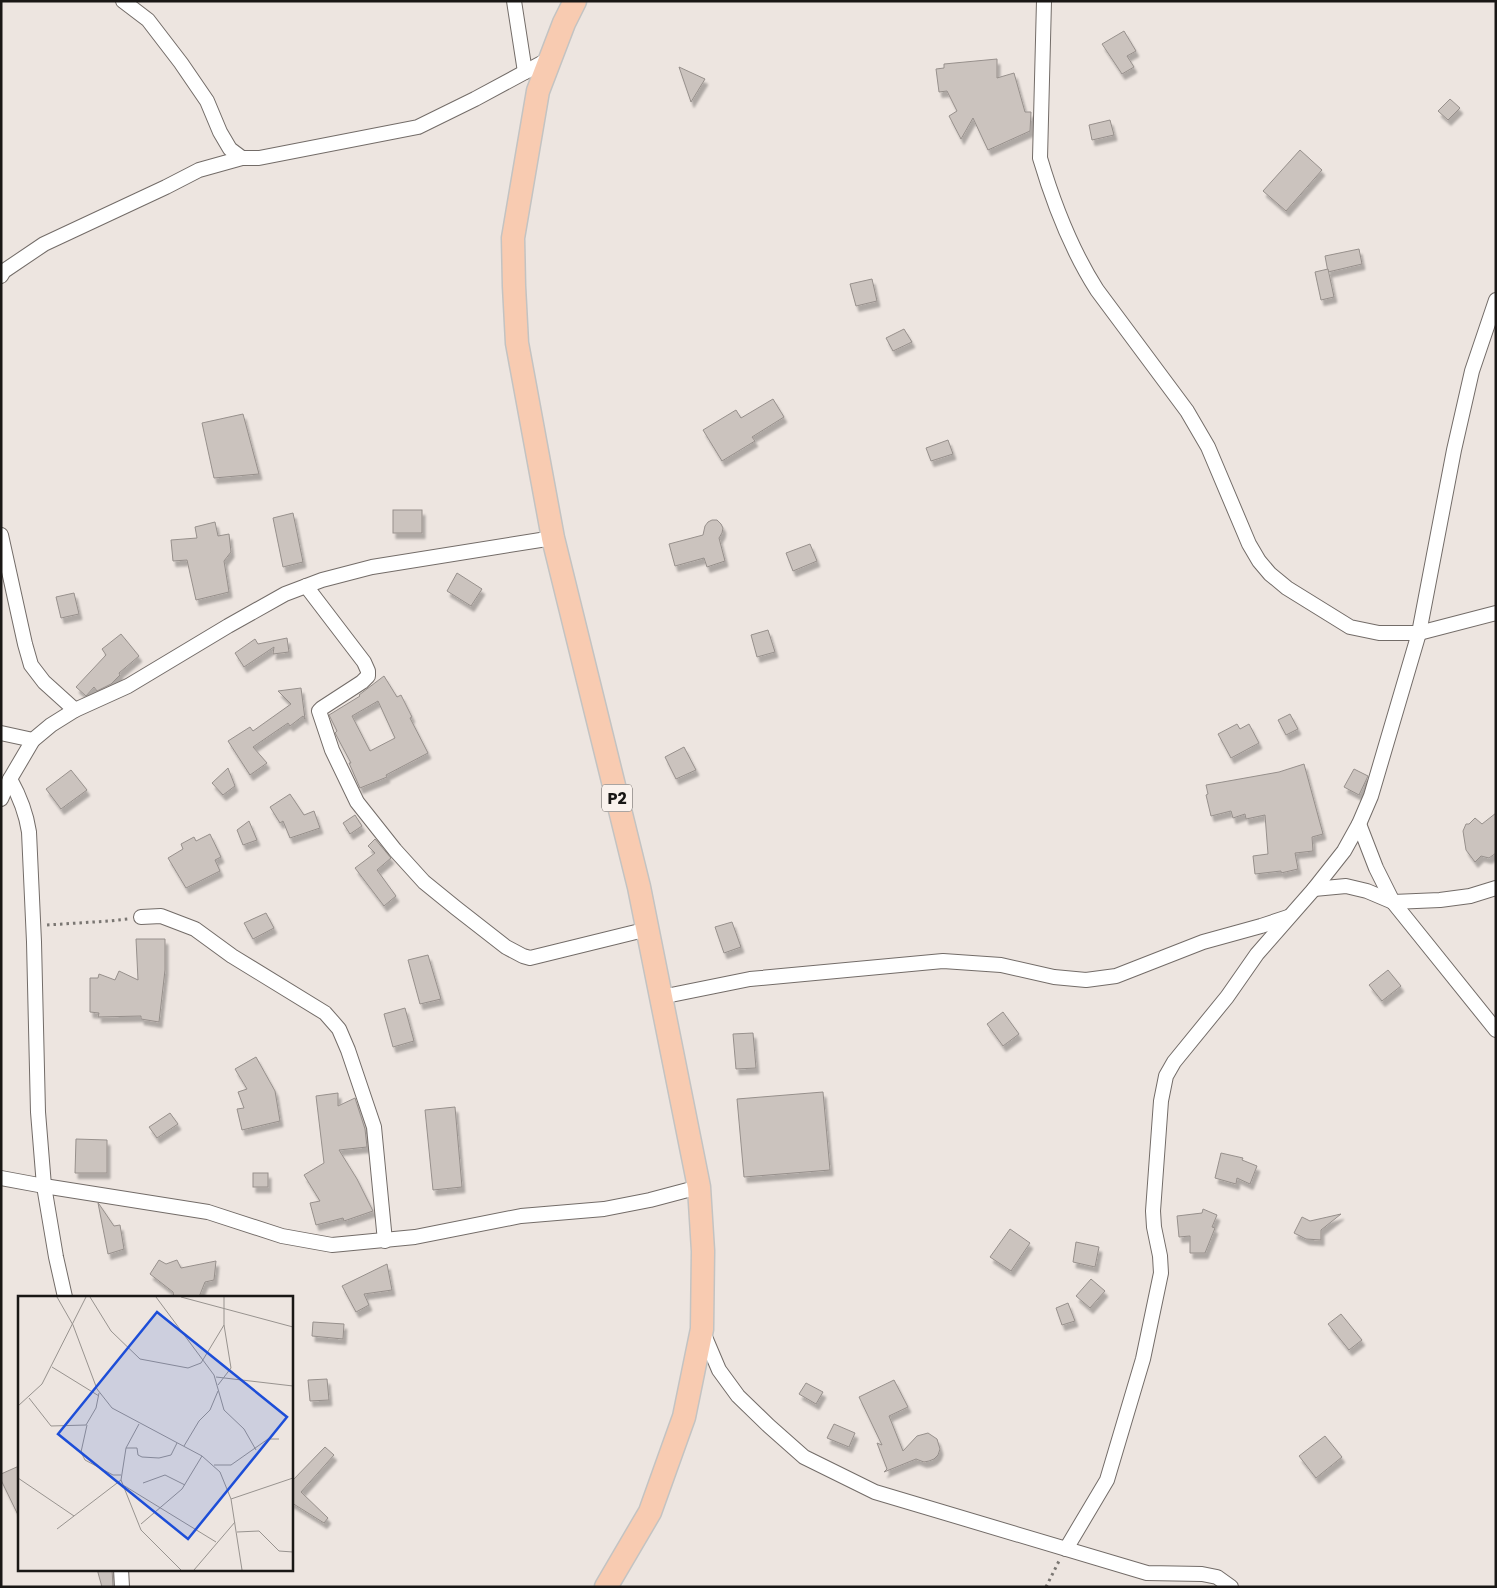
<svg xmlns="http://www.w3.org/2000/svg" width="1497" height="1588" font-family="Poppins,sans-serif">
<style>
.building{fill:#cbc3be;stroke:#97908c;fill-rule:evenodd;filter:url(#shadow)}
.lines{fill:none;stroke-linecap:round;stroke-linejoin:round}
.street-casing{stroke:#736c68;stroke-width:16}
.primary-casing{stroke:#c3c3c2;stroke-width:25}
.path{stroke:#7a7672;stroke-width:3;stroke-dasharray:2.5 4;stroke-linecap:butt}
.street{stroke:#fff;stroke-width:14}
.primary{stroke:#f8cbb1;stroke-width:22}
.labels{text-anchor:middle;stroke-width:4;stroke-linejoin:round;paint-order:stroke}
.shield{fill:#faf2ed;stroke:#5c5956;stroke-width:1}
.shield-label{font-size:16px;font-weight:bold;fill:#191715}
.inset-road{fill:none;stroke:#98938f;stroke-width:1}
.view{fill:#1d4ed8;fill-opacity:0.15;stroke:#1d4ed8;stroke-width:2.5}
.inset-edge{fill:none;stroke:#191715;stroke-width:2.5}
</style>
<defs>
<filter id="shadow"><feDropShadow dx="3" dy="5.5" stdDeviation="1" flood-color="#0004"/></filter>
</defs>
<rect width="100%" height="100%" fill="#ede5e0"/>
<!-- building -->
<g class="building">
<path d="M1124,31L1136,51L1127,56L1134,67L1122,74L1102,44Z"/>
<path d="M997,59V78L1014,73L1025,112H1031L1030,131L988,150L973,118L961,139L949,116L957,111L947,91L939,92L936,69L944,68V64Z"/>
<path d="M679,67L705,79L691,102Z"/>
<path d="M1450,99L1460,108L1448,120L1438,111Z"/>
<path d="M1110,120L1114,135L1092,140L1089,125Z"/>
<path d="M1300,150L1322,170L1286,211L1263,191Z"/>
<path d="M1359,249L1362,264L1328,272L1325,256Z"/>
<path d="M1328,269L1334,297L1321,300L1315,272Z"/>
<path d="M872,279L877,301L856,306L850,284Z"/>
<path d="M904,329L912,342L893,351L886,338Z"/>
<path d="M773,399L784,417L752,437L755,441L722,461L703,430L736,410L741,418Z"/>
<path d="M243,414L259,474L214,478L202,423Z"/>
<path d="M948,440L953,454L931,461L926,448Z"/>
<rect x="393" y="510" width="29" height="23"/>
<path d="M293,513L303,562L283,567L273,518Z"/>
<path d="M712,520H717L721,524L723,528L722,533L719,538L725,561L707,567L704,558L675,566L669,544L703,535L705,526L708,522Z"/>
<path d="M215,522L218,536L229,534L231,552L224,561L229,592L196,600L187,560L173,561L171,540L197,538L195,527Z"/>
<path d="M810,544L817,561L793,571L786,553Z"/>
<path d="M457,573L482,589L471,606L447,591Z"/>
<path d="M74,593L79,614L61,618L56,597Z"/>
<path d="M768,630L775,652L757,657L751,635Z"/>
<path d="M121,634L139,656L119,673L120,675L111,684L97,691L94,687L86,696L76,687L106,655L102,649Z"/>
<path d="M287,638L289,652L273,654L274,647L244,667L235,653L255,639L258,644Z"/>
<path d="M384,676L397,697L401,695L412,717L410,718L428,753L386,775L387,777L360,788L349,763H351L335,733L337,731L329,715L360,696L359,695ZM378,701L395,738L370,751L352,716Z"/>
<path d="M301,688L305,719L303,716L290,726L288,723L253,747L267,763L250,775L228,741L250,727L253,731L291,704L278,691Z"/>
<path d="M1290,714L1298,729L1286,735L1278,720Z"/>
<path d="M1237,724L1240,729L1249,724L1259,743L1231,758L1218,734Z"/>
<path d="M684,747L696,770L676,779L665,757Z"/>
<path d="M1304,764L1323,834L1312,837L1313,851L1295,853L1298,869L1281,873V871L1255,874L1253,856L1268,854L1265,815L1246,819L1245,814L1233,818L1231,811L1211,816L1206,795L1208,794L1206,785L1279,772Z"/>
<path d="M228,768L235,786L223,795L212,783Z"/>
<path d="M1354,769L1368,776L1359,795L1344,787Z"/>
<path d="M71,770L87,790L61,809L46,789Z"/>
<path d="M290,794L304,815L314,811L320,828L290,838L283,821L280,823L270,807Z"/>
<path d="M1496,813V853L1489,858L1481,856L1475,862L1466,850L1463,831L1466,824H1469L1475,818L1482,824Z"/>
<path d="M355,815L362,826L350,834L343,823Z"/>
<path d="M249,821L257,840L243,845L237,830Z"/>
<path d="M210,834L221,857L215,860L220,871L186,888L168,858L183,849L181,844L194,837L196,841Z"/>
<path d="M375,839L391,858L377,870L396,896L384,906L355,868L375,853L368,846Z"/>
<path d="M266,913L274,928L253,939L244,923Z"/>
<path d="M732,922L741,947L724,953L715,927Z"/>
<path d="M136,939H165V970L159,1022L141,1019V1016L98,1017L99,1013L90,1012V978H98L99,974L115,980L119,971L138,980Z"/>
<path d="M428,955L441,999L420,1004L408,960Z"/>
<path d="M1388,970L1401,986L1382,1001L1369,985Z"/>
<path d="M405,1008L414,1041L393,1047L384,1014Z"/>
<path d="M1003,1012L1019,1034L1003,1046L987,1024Z"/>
<path d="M753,1033L756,1068L736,1069L733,1034Z"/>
<path d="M256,1057L275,1091L280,1121L242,1130L237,1109L244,1108L238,1092L247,1089L235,1069Z"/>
<path d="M823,1092L830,1170L744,1177L737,1099Z"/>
<path d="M338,1093V1106L355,1098L365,1129L367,1147L339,1150L357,1179L373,1211L344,1221L343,1218L316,1225L310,1203L320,1201L304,1175L324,1163L316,1096Z"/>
<path d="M455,1107L462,1187L433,1190L425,1110Z"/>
<path d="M170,1113L178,1124L157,1138L149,1127Z"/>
<path d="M76,1139L107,1140V1173H75Z"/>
<path d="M1221,1153L1243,1158L1242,1160L1257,1166L1250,1184L1237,1178L1236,1184L1215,1178Z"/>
<rect x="253" y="1173" width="15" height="14"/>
<path d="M98,1203L99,1204L114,1226L120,1225L124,1249L108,1254Z"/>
<path d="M1203,1209L1217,1215L1212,1227L1215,1228L1205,1253H1190V1236L1179,1237L1177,1216L1202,1213Z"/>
<path d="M1341,1214L1321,1230V1240L1306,1239L1294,1233L1302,1217L1310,1221Z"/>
<path d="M1010,1229L1030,1243L1011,1271L990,1257Z"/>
<path d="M1076,1242L1099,1247L1095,1267L1073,1262Z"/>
<path d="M159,1260L166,1264L177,1260L181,1268L216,1261L214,1280L205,1282L199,1297H174L173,1292L150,1274Z"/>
<path d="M387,1264L392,1290L364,1294L369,1305L356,1312L342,1286Z"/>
<path d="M1091,1279L1105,1291L1090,1308L1076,1296Z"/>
<path d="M1068,1303L1075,1321L1062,1325L1056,1308Z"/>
<path d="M1341,1314L1362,1340L1349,1350L1328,1324Z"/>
<path d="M313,1322L344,1324L343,1339L312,1336Z"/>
<path d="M327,1379L329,1400L310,1401L308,1380Z"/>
<path d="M894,1380L908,1407L889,1416L903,1451L917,1436L928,1433L937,1439L940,1449L938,1455L934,1459L929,1461L924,1462L916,1459L884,1472L887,1469L877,1443L882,1445L859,1397Z"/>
<path d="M806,1383L823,1392L816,1404L799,1394Z"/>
<path d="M834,1424L855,1433L849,1447L827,1438Z"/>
<path d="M1325,1436L1342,1457L1316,1478L1299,1456Z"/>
<path d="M325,1447L334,1455L301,1492L328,1518L324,1523L292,1503H291V1482Z"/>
<path d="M19,1466V1517L1,1480V1474Z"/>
<path d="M97,1569H112L113,1587H102Z"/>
</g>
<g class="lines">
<!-- street casing -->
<g class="street-casing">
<g id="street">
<path d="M123,1L148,20L181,63L207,101L220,132L230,149L242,158H259L418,127L475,99L551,58"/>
<path d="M514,1L525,72"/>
<path d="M1044,1L1040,158C1053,202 1072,251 1097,290L1187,411L1208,447L1249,544L1259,561L1270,574L1287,588L1350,627L1379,633H1419L1496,613"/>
<path d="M1,276L4,271L44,244L166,187L199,170L242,158"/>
<path d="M1,535L25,644L31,665L44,682L75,710"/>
<path d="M306,586L364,662L368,671V676L362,682L322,708L319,711L332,750L357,802L395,850L424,882L456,908L506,947L523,956L530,958L648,929"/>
<path d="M1,733L33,740"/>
<path d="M10,779C20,797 26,812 29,832L34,942L38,1112L44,1186L56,1257L65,1297"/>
<path d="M1,799L10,779L33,740L51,725L75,710L128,686L228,626L285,594L322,580L372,567L553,538"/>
<path d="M1359,824L1376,868L1393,902L1496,1030"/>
<path d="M1314,889L1346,886L1367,891L1393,902L1440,900L1470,896L1496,888"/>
<path d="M141,917L161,916L195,929L232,956L325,1013L339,1029L348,1050L374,1127L385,1241"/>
<path d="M661,997L750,979L943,961L1001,965L1054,977L1086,980L1116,976L1203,942L1261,926L1288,917"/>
<path d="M1,1178L44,1186L208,1212L282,1236L332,1245L415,1237L521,1216L604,1209L650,1200L699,1187"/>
<path d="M702,1330L719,1370L738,1396L769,1426L804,1457L875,1492L1147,1573L1202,1574L1217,1577L1231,1587"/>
<path d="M1066,1549L1107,1480L1143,1359L1161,1273L1160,1256L1154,1227L1153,1211L1161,1101L1166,1076L1174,1062L1227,997L1257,954L1314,889L1344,851L1359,824L1371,796L1419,633L1454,450L1472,371L1496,300"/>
<path d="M121,1569L122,1587"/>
</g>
</g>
<!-- primary casing -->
<g class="primary-casing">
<path id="primary" d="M575,1L564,23L538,91L513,238L514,286L517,343L553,538L639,887L699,1187L703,1251L702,1329L684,1417L650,1512L606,1587"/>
</g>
<!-- path -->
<g class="path">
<path d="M47,925L109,921L128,919"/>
<path d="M1046,1587L1059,1561"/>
</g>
<!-- street -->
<use href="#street" class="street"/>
<!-- primary -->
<use href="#primary" class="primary"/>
</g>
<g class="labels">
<!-- shield labels -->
<rect class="shield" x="602" y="784.5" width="30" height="27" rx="4"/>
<g class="shield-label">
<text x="617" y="804">P2</text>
</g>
</g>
<!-- overview -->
<g transform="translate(18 1296)">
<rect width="275" height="275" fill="#ede5e0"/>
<path class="inset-road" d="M39,1L55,29L79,93L94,112L184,160L202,176L213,203L224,274M72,1L93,35L122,63L170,72L183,67L206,29V1M138,1L196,79L206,114L226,133L238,154M163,1L275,31M34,71L81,100M198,81L275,90M200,89L213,72L206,29M11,102L33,130L68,129L78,112L81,97M0,110L24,88L68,1M121,128L108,152L103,184L123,234L163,274M69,129L63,156L67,164L95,179H103M166,150L181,125L192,114L200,95M108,152H119L120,159L124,161L141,162L153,159L159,147M196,169H213L250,143H261M0,182L56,220M125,187L147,179L167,189M105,189L198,246M213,203L275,182M123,228L164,193L184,160M39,233L103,184M219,236L241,235L261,255L275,256M176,274L217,226"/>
<path class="view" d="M139,16L269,121L170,243L40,138Z"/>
<rect width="275" height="275" class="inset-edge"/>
</g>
<!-- border -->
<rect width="1497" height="1588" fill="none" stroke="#191715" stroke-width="5"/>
</svg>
